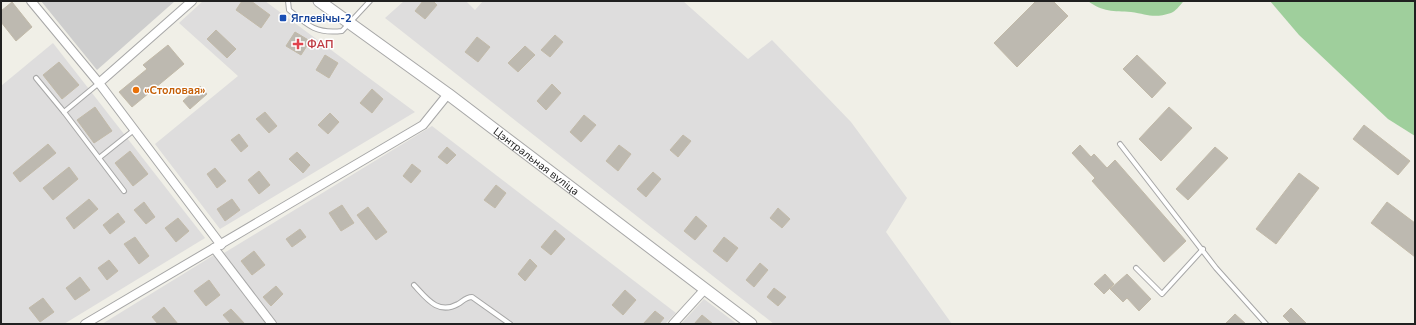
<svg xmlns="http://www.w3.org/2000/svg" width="1416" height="325" font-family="'Nunito Sans',sans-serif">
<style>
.residential{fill:#dedddd}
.religious{fill:#cecece}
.forest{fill:#9fcf9c}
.building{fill:#bdb9b0;stroke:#c2baa9}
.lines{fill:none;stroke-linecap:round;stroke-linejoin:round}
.service-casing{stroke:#a7a7a7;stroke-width:6}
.minor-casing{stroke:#a7a7a7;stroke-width:10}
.tertiary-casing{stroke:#a7a7a7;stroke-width:13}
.service{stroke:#fff;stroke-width:4}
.minor{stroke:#fff;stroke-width:8}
.tertiary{stroke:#fff;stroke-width:11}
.transit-dot{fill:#1a4fb4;stroke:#fff;stroke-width:1.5}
.health-dot{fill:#e0444e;stroke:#fff;stroke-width:1.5}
.food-dot{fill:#e8710a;stroke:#fff;stroke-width:1.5}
.labels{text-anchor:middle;stroke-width:3;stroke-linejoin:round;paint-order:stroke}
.transit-label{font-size:11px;font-weight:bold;fill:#164399;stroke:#fff;text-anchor:start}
.health-label{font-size:11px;font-weight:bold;fill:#be3a42;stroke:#fff;text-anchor:start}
.food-label{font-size:11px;font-weight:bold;fill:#c56008;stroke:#fff;text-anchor:start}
.street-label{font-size:11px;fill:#202020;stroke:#fff}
</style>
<rect width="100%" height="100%" fill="#f0efe7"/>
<!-- residential -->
<g class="residential">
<path d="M203,1H265L415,112L220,229L155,144L238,76L179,23Z"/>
<path d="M404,1H466L475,10L483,1H683L748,59L772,40L851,122L907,198L886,232L952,324H774L385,18Z"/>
<path d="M53,43L205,238L64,324H1V86Z"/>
<path d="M432,126L676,313L665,324H277L224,253Z"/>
<path d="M214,255L266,324H102Z"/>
<path d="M704,299L737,324H681Z"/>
</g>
<!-- religious -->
<path class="religious" d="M41,1H175L97,70Z"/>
<!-- forest -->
<g class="forest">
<path d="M1088,1H1184C1180,5 1175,12 1171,13C1153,19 1147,14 1131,12C1114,11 1102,12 1088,1Z"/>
<path d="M1270,1H1415V136L1388,119L1299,35Z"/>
</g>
<!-- building -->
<g class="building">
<path d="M242,1H251L270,15L261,28L236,10Z"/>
<path d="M423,1H433L437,5L425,19L415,11Z"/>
<path d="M1036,1H1053L1068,16L1017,67L994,43Z"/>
<path d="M12,2L32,27L16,41L1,22V11Z"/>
<path d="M216,30L236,49L227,58L207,39Z"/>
<path d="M295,32L310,41L301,55L286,46Z"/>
<path d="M555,35L563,42L550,57L541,50Z"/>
<path d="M477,37L490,47L478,62L465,52Z"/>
<path d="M168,45L184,64L132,107L119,92L147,69L143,65Z"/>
<path d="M525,46L535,55L518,72L508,63Z"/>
<path d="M325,55L338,63L329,78L316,70Z"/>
<path d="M1137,55L1166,83L1152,98L1123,69Z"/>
<path d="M59,62L79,85L62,99L43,75Z"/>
<path d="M552,84L561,93L546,110L537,101Z"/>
<path d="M200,86L207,94L190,109L183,101Z"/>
<path d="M372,89L383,99L372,113L360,103Z"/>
<path d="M95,107L112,131L94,143L77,120Z"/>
<path d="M1169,107L1192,128L1161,161L1139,139Z"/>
<path d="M265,112L277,126L269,133L256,119Z"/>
<path d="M330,113L339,122L328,134L318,125Z"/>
<path d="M584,115L596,125L581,142L570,132Z"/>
<path d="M1364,125L1410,161L1398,175L1353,139Z"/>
<path d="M239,134L248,146L241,152L231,140Z"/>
<path d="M683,135L691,141L678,157L670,150Z"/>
<path d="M48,144L56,153L20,182L13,173Z"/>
<path d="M619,145L631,154L618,171L606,161Z"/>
<path d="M1080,145L1091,157L1094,154L1107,168L1115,160L1186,241L1164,262L1092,181L1095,178L1072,153Z"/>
<path d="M447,147L456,155L447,164L438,157Z"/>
<path d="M1215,147L1228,158L1188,200L1176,189Z"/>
<path d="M130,151L148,174L133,186L115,163Z"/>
<path d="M297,152L310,165L303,173L289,159Z"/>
<path d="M412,164L421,171L411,183L403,176Z"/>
<path d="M69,167L78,179L53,200L43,188Z"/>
<path d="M215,168L226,181L217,188L207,174Z"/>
<path d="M259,171L270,185L259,194L248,180Z"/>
<path d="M653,172L661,179L646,197L637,189Z"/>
<path d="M1299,173L1319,188L1276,244L1256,229Z"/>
<path d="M496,185L506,193L495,208L484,200Z"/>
<path d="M89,199L98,209L74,229L66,218Z"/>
<path d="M232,199L240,210L225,221L217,209Z"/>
<path d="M144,202L155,217L146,224L134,210Z"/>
<path d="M1387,202L1415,223V257L1371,223Z"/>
<path d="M342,205L354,223L341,231L329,213Z"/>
<path d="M368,207L387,232L376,240L357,215Z"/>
<path d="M778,208L790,219L782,228L770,218Z"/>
<path d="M118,213L125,222L110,234L103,225Z"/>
<path d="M696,216L707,226L695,240L684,231Z"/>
<path d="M178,218L189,231L176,242L165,228Z"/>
<path d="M300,229L306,237L292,247L286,239Z"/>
<path d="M555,230L565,239L551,255L541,247Z"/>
<path d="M135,237L149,256L139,264L124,244Z"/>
<path d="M724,237L738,248L727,262L713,251Z"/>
<path d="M254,251L265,265L252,275L241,261Z"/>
<path d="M530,259L537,266L525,281L518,274Z"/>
<path d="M109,260L118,271L107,280L98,268Z"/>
<path d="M760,263L768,270L754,287L746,280Z"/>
<path d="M1105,274L1114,284L1104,294L1094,284Z"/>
<path d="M1127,274L1151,299L1139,311L1127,298L1123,302L1110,289Z"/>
<path d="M80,277L90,290L75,300L66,288Z"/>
<path d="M209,280L220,295L206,306L194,291Z"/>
<path d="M276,286L283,294L271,306L263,297Z"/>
<path d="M774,288L786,297L778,306L767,297Z"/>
<path d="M625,290L636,300L623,315L612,305Z"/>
<path d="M43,298L54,312L40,322L29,308Z"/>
<path d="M164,307L178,324H158L152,317Z"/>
<path d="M1291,308L1307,324H1291L1283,316Z"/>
<path d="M231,309L245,324H231L223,315Z"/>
<path d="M655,311L664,318L659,324H643Z"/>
<path d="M1235,314L1246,324H1225Z"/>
<path d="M702,315L713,324H694Z"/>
</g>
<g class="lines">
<!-- service casing -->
<g class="service-casing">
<g id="service">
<path d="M288,1L289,10C308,26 317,34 342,31L370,1"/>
<path d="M36,78L64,112"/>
<path d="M99,83L64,112L124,191"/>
<path d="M1120,144L1216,268L1266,324"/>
<path d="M99,158L134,130"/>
<path d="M1136,268L1162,294L1203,249"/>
<path d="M414,285C427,299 438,315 458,304C463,301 466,297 472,297L510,324"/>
</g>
</g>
<!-- minor casing -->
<g class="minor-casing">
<g id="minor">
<path d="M31,1L99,83"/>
<path d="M192,1L99,83L221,245"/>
<path d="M214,248L272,324"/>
<path d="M85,324L423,125L448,94"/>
<path d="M673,324L705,289"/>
</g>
</g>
<!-- tertiary casing -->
<g class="tertiary-casing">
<g id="tertiary">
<path id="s1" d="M319,1L448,94L751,324"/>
</g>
</g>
<!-- service -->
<use href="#service" class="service"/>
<!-- minor -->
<use href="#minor" class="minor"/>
<!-- tertiary -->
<use href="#tertiary" class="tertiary"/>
</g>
<!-- markers -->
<rect class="transit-dot" x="279" y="14" width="8" height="8" rx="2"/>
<path class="health-dot" d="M296 38h4v4h4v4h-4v4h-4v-4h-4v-4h4z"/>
<circle class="food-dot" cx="136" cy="90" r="4"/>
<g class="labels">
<!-- transit labels -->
<g class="transit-label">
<text x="291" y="22">Яглевічы-2</text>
</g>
<!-- health labels -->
<g class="health-label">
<text x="307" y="48">ФАП</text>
</g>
<!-- food labels -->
<g class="food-label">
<text x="144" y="94">«Столовая»</text>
</g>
<!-- street labels -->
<g class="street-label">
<text dy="4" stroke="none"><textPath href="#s1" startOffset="270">Цэнтральная вуліца</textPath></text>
</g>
</g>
<!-- border -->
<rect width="1416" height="325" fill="none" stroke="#202020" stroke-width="4"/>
</svg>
